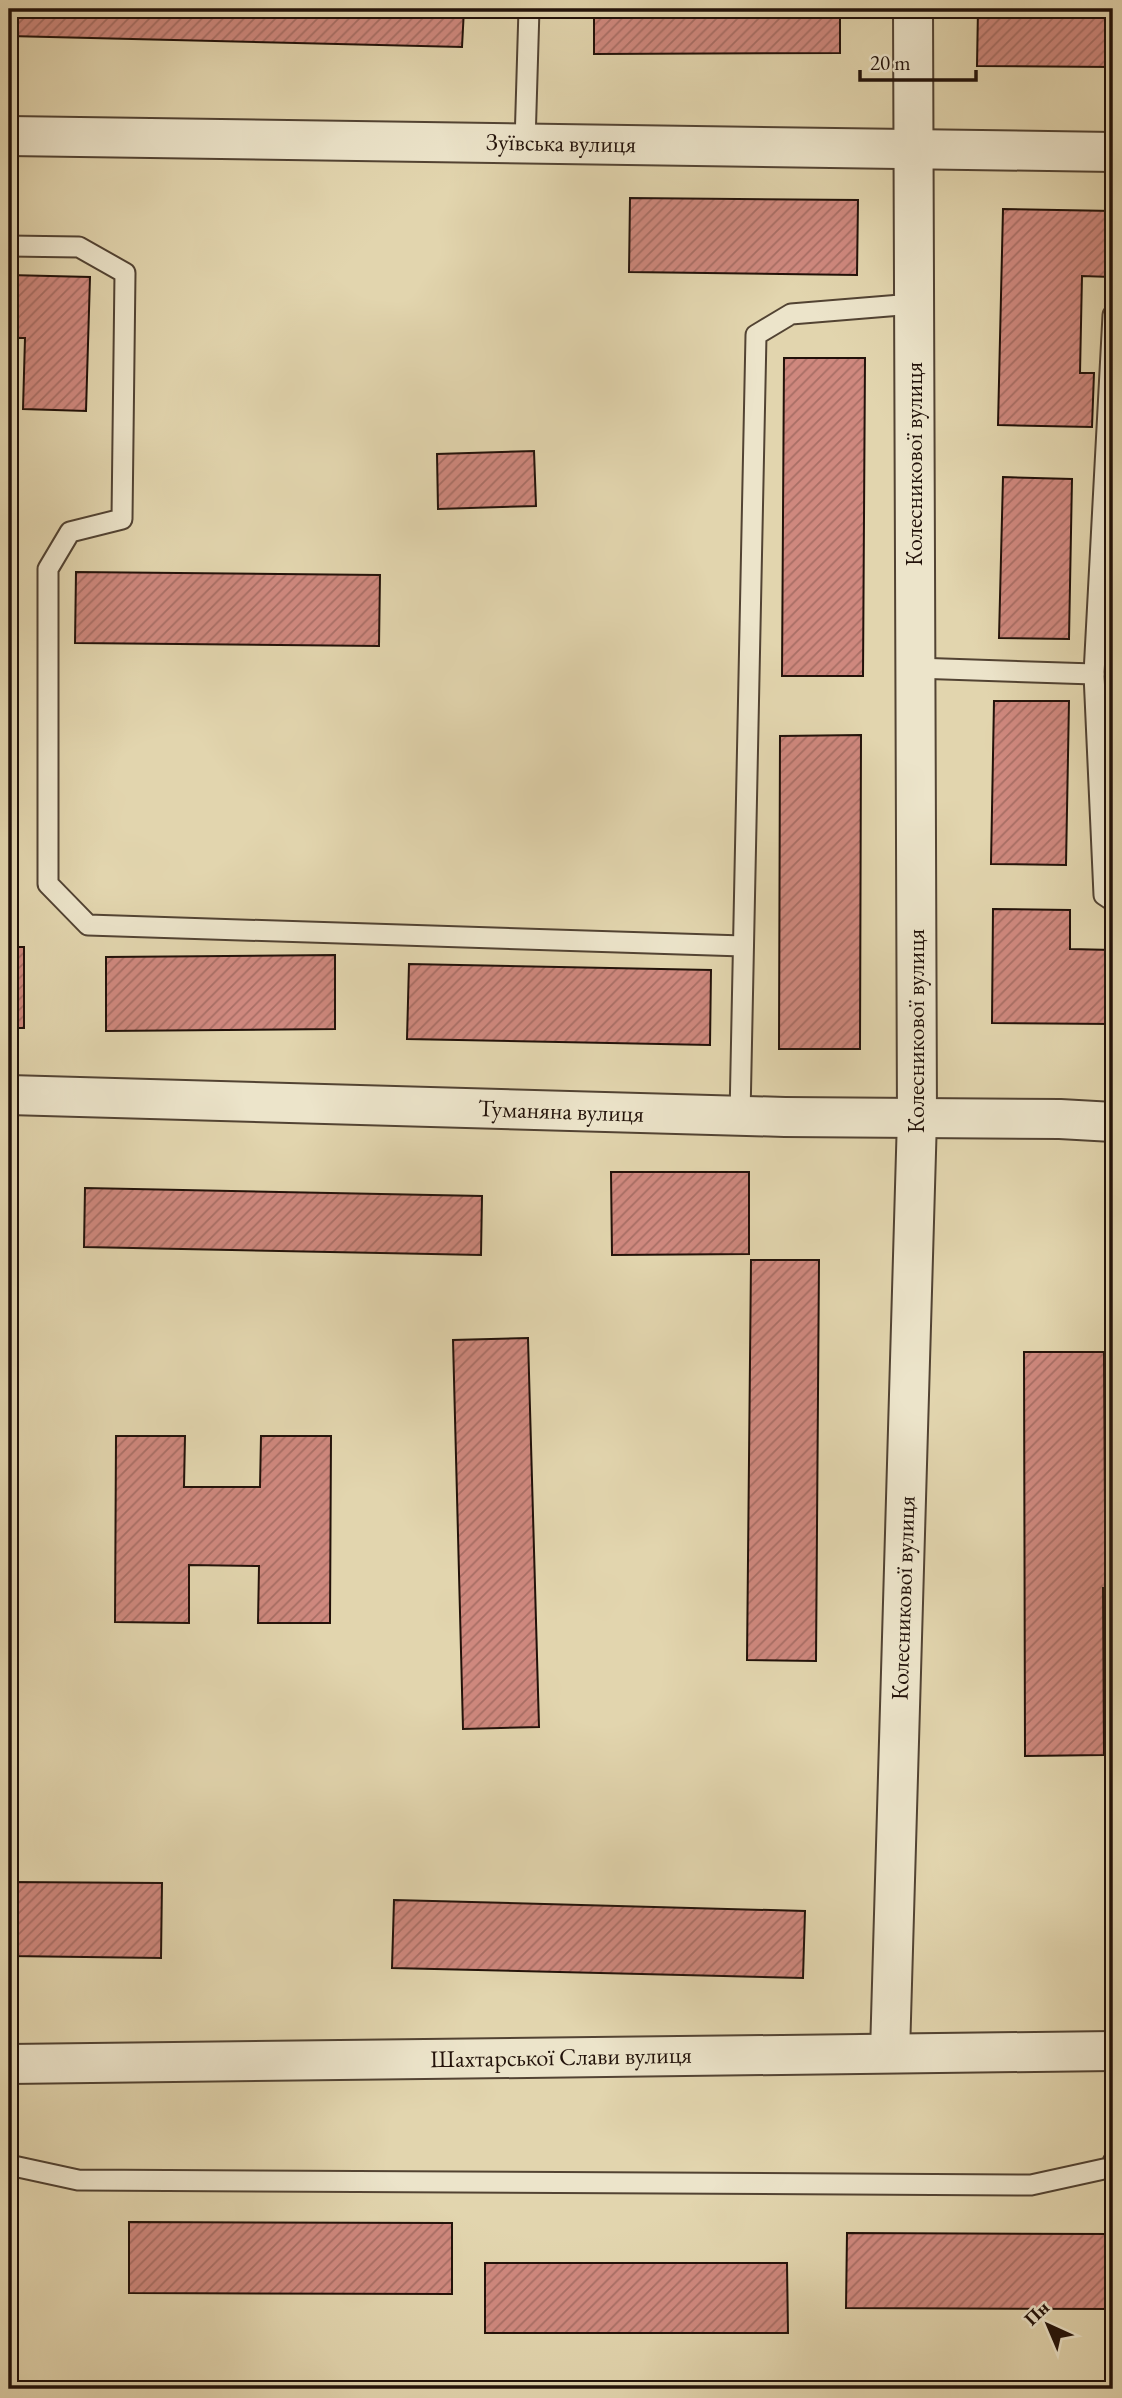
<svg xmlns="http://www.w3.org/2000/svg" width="1122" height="2398" font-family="'EB Garamond',serif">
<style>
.building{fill:url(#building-hatch);stroke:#22120a;stroke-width:2}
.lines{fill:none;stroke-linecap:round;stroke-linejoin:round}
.lane-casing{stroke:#524333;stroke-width:23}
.street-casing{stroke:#524333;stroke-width:42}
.lane{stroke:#ece4ca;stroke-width:19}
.street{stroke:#ece4ca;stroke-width:38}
.labels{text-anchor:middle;stroke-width:5;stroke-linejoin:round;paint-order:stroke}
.street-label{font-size:24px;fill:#22120a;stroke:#ece4ca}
</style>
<defs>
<pattern id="building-hatch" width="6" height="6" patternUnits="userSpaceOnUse" patternTransform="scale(1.75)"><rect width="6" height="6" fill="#cf887e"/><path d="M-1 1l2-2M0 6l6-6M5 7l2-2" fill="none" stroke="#a86e65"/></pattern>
</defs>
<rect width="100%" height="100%" fill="#e2d5ae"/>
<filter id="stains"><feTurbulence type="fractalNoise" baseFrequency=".00286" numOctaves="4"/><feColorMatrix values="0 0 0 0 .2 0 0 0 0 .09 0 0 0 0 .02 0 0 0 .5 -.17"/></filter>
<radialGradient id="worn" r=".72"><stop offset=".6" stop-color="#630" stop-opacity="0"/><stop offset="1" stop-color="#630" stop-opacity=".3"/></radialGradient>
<!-- building -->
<g class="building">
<path d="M9,9H464L462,47L9,36Z"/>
<path d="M594,9H840V53L594,54Z"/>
<path d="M978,9H1113V67L977,66Z"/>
<path d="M630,198L858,200L857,275L629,272Z"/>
<path d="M1003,209L1113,211L1111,277L1082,276L1080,373H1094L1092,427L998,425Z"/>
<path d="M9,275L90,277L86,411L23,409L25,338H9Z"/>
<path d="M784,358H865L863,676H782Z"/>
<path d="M534,451L536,506L438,509L437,454Z"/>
<path d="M1003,477L1072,479L1069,639L999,638Z"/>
<path d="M76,572L380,575L379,646L75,643Z"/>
<path d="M994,701H1069L1066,865L991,864Z"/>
<path d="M861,735L860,1049H779L780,736Z"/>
<path d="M993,909L1070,910V949L1113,950V1024L992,1023Z"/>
<rect x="9" y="947" width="15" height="81"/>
<path d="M335,955V1029L106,1031V957Z"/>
<path d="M409,964L711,970L710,1045L407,1039Z"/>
<path d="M611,1172H749V1254L612,1255Z"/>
<path d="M85,1188L482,1196L481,1255L84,1247Z"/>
<path d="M751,1260H819L816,1661L747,1660Z"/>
<path d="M528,1338L539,1727L463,1729L453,1340Z"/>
<path d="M1024,1352H1104L1105,1511H1113V1588H1103L1104,1755L1025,1756Z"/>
<path d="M116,1436H185L184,1487H260L261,1436H331L330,1623H258L259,1566L189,1565V1623L115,1622Z"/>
<path d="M9,1882L162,1883L161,1958L9,1956Z"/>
<path d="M394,1900L805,1911L803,1978L392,1968Z"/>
<path d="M129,2222L452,2223V2294L129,2293Z"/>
<path d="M847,2233L1113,2234V2309L846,2308Z"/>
<path d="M485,2263H787L788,2333H485Z"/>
</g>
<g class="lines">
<!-- lane casing -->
<g class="lane-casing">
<g id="lane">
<path d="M525,143L529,9"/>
<path d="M9,246L79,247L125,273L122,519L70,532L48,569V884L88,925L743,946"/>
<path d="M1113,315L1094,674L1104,895L1113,901"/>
<path d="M915,668L1094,674"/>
<path d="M740,1116L756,335L791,314L913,304"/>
<path d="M9,2165L78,2180L1031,2185L1113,2167V2162"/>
</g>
</g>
<!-- street casing -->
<g class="street-casing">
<g id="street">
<path d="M9,136L1113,152"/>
<path d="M9,1095L785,1117L1060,1119L1113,1122"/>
<path d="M890,2053L917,1118L913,9"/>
<path d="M9,2064L1113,2051"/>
</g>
</g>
<!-- lane -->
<use href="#lane" class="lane"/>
<!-- street -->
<use href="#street" class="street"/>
</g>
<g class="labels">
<!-- street labels -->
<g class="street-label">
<text transform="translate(561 143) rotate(1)" y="8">Зуївська вулиця</text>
<text transform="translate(914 464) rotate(-90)" y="8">Колесникової вулиця</text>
<text transform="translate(916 1031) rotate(-90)" y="8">Колесникової вулиця</text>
<text transform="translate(561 1111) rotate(2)" y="8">Туманяна вулиця</text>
<text transform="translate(903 1598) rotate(-88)" y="8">Колесникової вулиця</text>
<text transform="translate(561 2057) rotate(-1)" y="8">Шахтарської Слави вулиця</text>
</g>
</g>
<!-- margin -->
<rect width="1122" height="2398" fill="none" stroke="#e2d5ae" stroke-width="35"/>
<rect x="10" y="10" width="1101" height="2377" fill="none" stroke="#22120a" stroke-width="3.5"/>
<rect x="18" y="18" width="1087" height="2363" fill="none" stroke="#22120a" stroke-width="2"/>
<!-- north arrow -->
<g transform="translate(1048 2325) rotate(316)" stroke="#ece4ca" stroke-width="5" paint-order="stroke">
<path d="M0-5L12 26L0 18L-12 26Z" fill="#22120a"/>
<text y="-10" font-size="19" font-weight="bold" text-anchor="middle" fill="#22120a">Пн</text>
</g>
<!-- scale -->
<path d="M860 70v10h116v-10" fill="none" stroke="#22120a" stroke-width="3.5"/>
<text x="870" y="70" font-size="21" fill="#22120a" stroke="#ece4ca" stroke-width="5" paint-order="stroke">20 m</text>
<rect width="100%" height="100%" filter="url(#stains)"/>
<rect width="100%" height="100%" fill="url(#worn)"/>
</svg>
